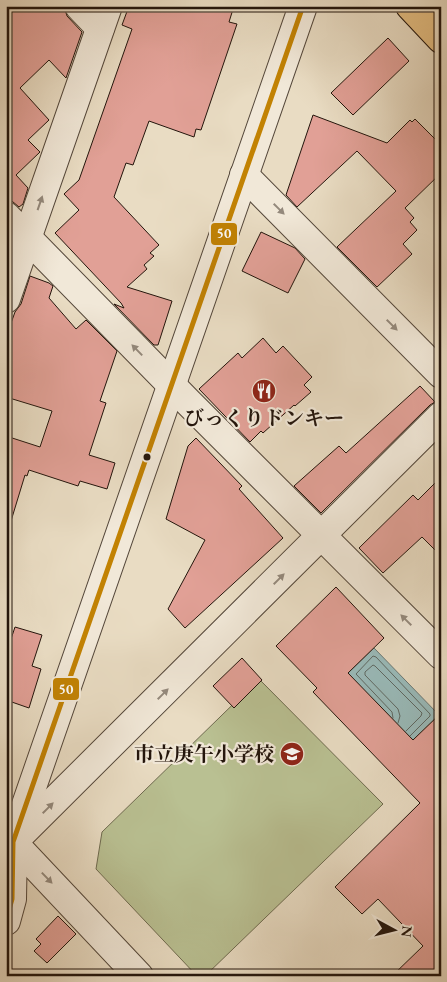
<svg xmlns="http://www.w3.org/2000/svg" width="447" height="982" font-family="'EB Garamond','Noto Serif JP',serif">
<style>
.green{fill:#b9c092;stroke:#6e6a4f}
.water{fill:#99bab9;stroke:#6a7874}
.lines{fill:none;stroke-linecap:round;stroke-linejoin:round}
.shore{stroke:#5e6862;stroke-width:1}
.building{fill:#e1a096;stroke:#23150c}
.minor-casing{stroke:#54473a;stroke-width:30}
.highway-casing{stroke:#23150c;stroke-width:30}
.minor{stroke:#f1e8d8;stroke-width:28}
.highway{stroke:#e4be82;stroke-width:28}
.bus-1-casing{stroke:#f1e8d8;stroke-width:9}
.bus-1{stroke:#c28203;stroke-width:5}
.oneway{fill:#94897c}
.bus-dot{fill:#23150c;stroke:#f1e8d8;stroke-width:2}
.labels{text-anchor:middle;stroke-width:4.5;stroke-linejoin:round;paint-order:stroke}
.poi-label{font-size:20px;font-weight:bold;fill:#23150c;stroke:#f1e8d8}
.line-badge{stroke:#f1e8d8;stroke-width:2}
.badge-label{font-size:14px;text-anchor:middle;font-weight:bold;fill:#fff}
</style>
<rect width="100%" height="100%" fill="#e9dcc3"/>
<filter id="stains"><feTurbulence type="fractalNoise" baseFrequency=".004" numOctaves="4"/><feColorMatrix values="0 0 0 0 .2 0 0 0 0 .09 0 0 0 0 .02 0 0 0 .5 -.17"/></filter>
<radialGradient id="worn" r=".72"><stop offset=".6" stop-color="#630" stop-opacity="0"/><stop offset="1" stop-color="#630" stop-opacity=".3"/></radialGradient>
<!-- green -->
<path class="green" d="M259,679L383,804L205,976H197L96,869L102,832Z"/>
<!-- water -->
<path class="water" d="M374,648L439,715L402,751L348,673Z"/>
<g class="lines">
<!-- shore -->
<g class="shore">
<path d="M393,718L392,712L356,674L373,656L376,657L430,714V716L410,736"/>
<path d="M398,723L400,716L398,709L365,675V672L373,665L375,666L422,713L421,716L406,731"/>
</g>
</g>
<!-- building -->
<g class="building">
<path d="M6,6H64L67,16L82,32L66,78L49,60L20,88L49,120L28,140L40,152L16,175L28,188L23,204L19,207L6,196Z"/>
<path d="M129,6H234L229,22L237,24L201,130L196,129L194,137L149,121L133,165L126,163L114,197L159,245L150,253L154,256L144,265L147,269L127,287L172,301L158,345H154L114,304L124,308L121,303L55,233L79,210L64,194L79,180L132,29L122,25Z"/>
<path d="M388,38L409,61L353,115L331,93Z"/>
<path d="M313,115L387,143L410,120L412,122L415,119L441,145V173L405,208L414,218L410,222L417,230L403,244L412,254L377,287L337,247L396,191L357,151L297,207L286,195Z"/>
<path d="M261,232L295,248L305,259L288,293L242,271Z"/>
<path d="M30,276L49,283L53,286L49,298L76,329L86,320L117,351L100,401L106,403L89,455L115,463L107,489L80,481L78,486L29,470L27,476L25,475L11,521L6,520V436L40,447L52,411L6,397V337L15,312L21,304Z"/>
<path d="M263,338L276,353L283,346L312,377L304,385L311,392L295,406L294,405L263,433L261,431L250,442L199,389L238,353L242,358Z"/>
<path d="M420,386L435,402L430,405L321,513L294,486L339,446L346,453Z"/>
<path d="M196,438L242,486L239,489L283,538L185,628L168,609L205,540L166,519L188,446Z"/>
<path d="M441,477V556L422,537L383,573L359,548L413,495L418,500Z"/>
<path d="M336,587L384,638L348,673L413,740L441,713V976H392L423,946L378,899L362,914L335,887L420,803L313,692L317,688L276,646Z"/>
<path d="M15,627L42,635L32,666L41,669L29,708L6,700V654Z"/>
<path d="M242,658L262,680L234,708L213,686Z"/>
<path d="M58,916L76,934L47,963L34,951L41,944L36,939Z"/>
</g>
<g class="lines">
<!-- minor casing -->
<g class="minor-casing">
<g id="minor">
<path d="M79,6L100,28"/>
<path d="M244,175L441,374"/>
<path d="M6,216L189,403L441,655"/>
<path d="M6,299L108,6"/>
<path d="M6,835L139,976"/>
<path d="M17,838L441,416"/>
<path d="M6,921L12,899L13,842L303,6"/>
</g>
</g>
<!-- highway casing -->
<g class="highway-casing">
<path id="highway" d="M410,6L441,39"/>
</g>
<!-- minor -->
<use href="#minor" class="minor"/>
<!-- highway -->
<use href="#highway" class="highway"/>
<!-- bus-1 casing -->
<g class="bus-1-casing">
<path id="bus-1" d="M6,920L12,899L13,842L303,6"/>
</g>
<!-- bus-1 -->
<use href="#bus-1" class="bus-1"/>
</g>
<!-- one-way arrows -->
<defs><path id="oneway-solid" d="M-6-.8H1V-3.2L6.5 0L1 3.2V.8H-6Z" transform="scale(1.25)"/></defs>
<g class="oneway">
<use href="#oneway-solid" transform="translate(40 203) rotate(-71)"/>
<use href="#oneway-solid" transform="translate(279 209) rotate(45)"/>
<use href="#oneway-solid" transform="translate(392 325) rotate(45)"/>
<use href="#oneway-solid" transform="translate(137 350) rotate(-134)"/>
<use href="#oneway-solid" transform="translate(279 579) rotate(-45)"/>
<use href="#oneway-solid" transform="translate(406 620) rotate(-135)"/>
<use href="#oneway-solid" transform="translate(163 694) rotate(-45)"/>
<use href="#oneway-solid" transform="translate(48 808) rotate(-45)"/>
<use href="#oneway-solid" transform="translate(47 878) rotate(46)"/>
</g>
<!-- icons -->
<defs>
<g id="restaurant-disc" transform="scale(1.25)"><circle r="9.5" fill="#8f2418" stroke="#f1e8d8"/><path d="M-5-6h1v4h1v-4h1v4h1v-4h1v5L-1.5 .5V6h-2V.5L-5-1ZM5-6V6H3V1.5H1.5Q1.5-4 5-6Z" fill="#fff"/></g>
<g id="school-disc" transform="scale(1.25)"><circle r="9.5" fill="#8f2418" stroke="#f1e8d8"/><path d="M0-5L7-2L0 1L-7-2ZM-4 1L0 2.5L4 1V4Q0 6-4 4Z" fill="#fff"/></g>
</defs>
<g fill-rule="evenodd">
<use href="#restaurant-disc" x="264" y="391"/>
<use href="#school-disc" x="292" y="754"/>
</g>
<!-- markers -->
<circle class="bus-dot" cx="147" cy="457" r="4.5"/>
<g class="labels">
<!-- poi labels -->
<g class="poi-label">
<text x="264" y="425">びっくりドンキー</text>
<text x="274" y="761" text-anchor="end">市立庚午小学校</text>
</g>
</g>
<g class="line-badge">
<rect x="210" y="222" width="28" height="24" rx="5" fill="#c28203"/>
<rect x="52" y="677" width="28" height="24" rx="5" fill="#c28203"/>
</g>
<g class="badge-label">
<text x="224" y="238">50</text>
<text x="66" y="694">50</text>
</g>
<!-- margin -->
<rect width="447" height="982" fill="none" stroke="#e9dcc3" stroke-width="25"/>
<rect x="8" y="8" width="432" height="967" fill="none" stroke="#23150c" stroke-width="2.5"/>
<rect x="12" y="12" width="422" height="957" fill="none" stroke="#23150c"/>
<!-- north arrow -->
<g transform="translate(394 930) rotate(97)" stroke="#f1e8d8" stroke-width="4" paint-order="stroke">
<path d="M0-4L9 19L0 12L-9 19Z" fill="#23150c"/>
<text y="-8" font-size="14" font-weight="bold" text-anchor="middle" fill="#23150c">N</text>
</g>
<rect width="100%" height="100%" filter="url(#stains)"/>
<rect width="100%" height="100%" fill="url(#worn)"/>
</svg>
